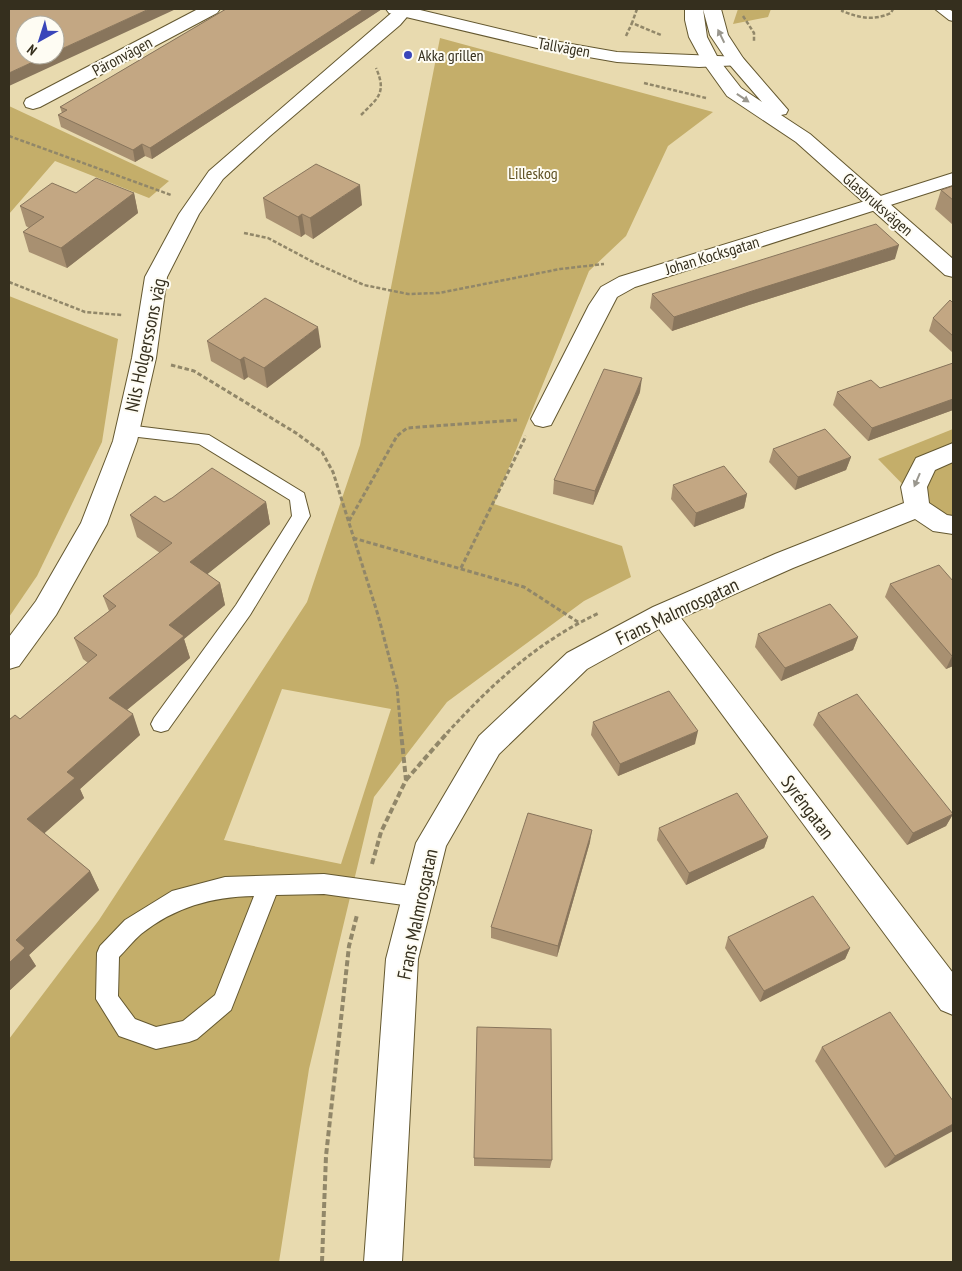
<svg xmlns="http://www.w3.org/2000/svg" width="962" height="1271" font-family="'PT Sans Narrow',sans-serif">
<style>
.green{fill:#c4ae6a;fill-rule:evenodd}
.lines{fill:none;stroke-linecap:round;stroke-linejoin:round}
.service-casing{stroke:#645830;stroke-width:2}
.minor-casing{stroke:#645830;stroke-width:2}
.tertiary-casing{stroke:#645830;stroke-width:2}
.secondary-casing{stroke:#645830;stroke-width:2}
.path-far2{stroke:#918769;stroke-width:2.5;stroke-dasharray:4 2;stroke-linecap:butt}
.path-far1{stroke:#918769;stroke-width:3;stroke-dasharray:4.5 2.5;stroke-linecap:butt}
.path{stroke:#918769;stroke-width:4;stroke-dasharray:6 3;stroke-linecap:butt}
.service{fill:#fff;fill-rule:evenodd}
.minor{fill:#fff;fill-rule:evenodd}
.tertiary{fill:#fff;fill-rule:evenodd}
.secondary{fill:#fff;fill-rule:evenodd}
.wall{fill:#a89071}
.shaded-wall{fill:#88755c}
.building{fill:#c3a783;stroke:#88755c}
.oneway{fill:#9a978e}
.poi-dot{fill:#3a46ba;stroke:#fefcf3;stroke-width:2}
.labels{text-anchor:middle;stroke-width:4;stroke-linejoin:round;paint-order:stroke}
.far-street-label{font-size:16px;fill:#352f1e;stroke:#fefcf3}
.far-poi-label{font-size:16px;fill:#352f1e;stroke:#fefcf3;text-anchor:start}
.far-park-label{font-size:16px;fill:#5f5124;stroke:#fefcf3}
.street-label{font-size:19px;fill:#352f1e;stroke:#fefcf3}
</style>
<rect width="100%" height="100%" fill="#e8daaf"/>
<!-- green -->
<g class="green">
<path d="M738,9H771L768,17L733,24Z"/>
<path d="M440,38L713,112L668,146L626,236L589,271L494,504L622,546L631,577L584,601L447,702L374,797L309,1069L279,1262H9V1039L99,920L307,602L360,445ZM282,689L391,709L341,864L224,840Z"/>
<path d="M9,106L169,181L149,198L55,161L9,214Z"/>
<path d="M9,296L118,339L102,442L37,576L9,617Z"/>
<path d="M953,429V536L878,459Z"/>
</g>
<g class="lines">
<!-- service casing -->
<g class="service-casing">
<g id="service">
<path d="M935,9H949L953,12V21L949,20Z"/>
<path d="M127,425L209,435L304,493L310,516L250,615L168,730L161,732L154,730L151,724L154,718L236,605L292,516L290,500L199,444L121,435L119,431L121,427Z"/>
<path d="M324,874L418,887L426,890L429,897L426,904L418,907L324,894L276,895L231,1010L197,1039L189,1042L156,1049L119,1036L96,999L97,953L100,946L125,920L172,891L225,877ZM254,896L215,995L183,1021L156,1027L135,1019L118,996L119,957C126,950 133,941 141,934C175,907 211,897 254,896Z"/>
</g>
</g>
<!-- minor casing -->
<g class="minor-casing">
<g id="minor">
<path d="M198,9H220L217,13L40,107L33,109L26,107L24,103L26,99Z"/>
<path d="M396,9H410L412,11L400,25L270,136L223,179L199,214L167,277L156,358L137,441L107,524L56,615L19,666L9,669V637L36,601L81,523L113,441L132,358L145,277L179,214L209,171Z"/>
<path d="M878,197L885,199L888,203L885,207L635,287L617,297L551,425L543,427L535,425L531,419L589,305L601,287L619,277Z"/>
<path d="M953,443V462L935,470L927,487L929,503L947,515L953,516V534L933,531L915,519L793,568L681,618L953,973V1015L941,1010L659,629L587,669L499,754L446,846L418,959L402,1262H364L386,959L416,843L479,736L567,653L653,607L775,554L904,503L901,487L916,458Z"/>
</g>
</g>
<!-- tertiary casing -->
<g class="tertiary-casing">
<g id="tertiary">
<path d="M386,9H416L537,38L617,52L742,57L745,61L742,65L699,67L617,62L537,48L389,13Z"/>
<path d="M953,173V185L878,209L871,207L868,203L871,199Z"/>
</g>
</g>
<!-- secondary casing -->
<g class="secondary-casing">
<path id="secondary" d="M685,9H703L707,37L719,60L741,88L762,102L730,65L710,35L703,9H721L728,35L743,58L788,110L786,114L781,115L810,134L953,259V277L945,275L796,142L727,96L702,61L689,37L685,20Z"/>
</g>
<!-- path-far2 -->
<g class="path-far2">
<path d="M637,9L632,23L661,35"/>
<path d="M843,9L842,11C860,18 873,21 891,13L893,9"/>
<path d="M743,16L754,33V41"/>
<path d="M626,36L632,23"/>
<path d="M644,83L706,98"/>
<path d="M361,115C378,98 387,93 376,68"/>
<path d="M9,136L171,195"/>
<path d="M244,233L268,238L315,263L364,285L408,294L439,293L560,269L604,264"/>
<path d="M9,282L85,312L122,315"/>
</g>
<!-- path-far1 -->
<g class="path-far1">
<path d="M171,365L194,371L296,433L322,452L333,472L378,615L397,687L401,733"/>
<path d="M349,521L397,436L407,428L517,420"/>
<path d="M353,538L524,587L578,622"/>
<path d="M461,568L526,436"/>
<path d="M447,733C493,683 537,642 599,613"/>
</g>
<!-- path -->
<g class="path">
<path d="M406,780L448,732"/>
<path d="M372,864L381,832L406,780L401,732"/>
<path d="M322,1262L326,1156L349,946L357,915"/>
</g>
<!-- service -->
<use href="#service" class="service"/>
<!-- minor -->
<use href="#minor" class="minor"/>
<!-- tertiary -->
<use href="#tertiary" class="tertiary"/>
<!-- secondary -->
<use href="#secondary" class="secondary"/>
</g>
<!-- wall -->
<g class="wall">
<path d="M226,9H382L152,159L145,156L135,162L61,127L58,115L62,113L60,107Z"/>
<path d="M953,186V225L935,209L941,190Z"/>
<path d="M76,193H134L138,213L67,268L29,252L23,232L29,228L26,226L20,206Z"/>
<path d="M263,198L362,205L313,239L305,234L301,237L266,218Z"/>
<path d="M895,259L749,305L672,331L650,308L652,294Z"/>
<path d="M953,303V353L929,331L933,318Z"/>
<path d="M207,341L321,347L267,388L248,377L244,380L211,361Z"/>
<path d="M953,363V410L868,441L833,405L837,392L880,388Z"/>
<path d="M640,392L593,505L553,494L554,480Z"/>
<path d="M773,449L851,457L846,470L795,490L769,462Z"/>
<path d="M673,485L747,494L744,508L694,527L671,499Z"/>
<path d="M164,502H266L270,524L207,574L220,583L225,605L184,639L190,658L127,710L140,735L80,789L84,798L44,833L90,871L99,890L29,955L36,966L9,991L20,719L88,663L83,659L74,638L109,611L103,596L160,553L137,537L130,515Z"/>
<path d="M953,581V666L946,669L885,597L890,584Z"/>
<path d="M758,634L858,637L853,650L781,681L755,647Z"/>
<path d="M818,713L953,814L946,826L907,845L813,725Z"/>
<path d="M593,722L695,744L618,776L591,735Z"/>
<path d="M659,828L768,837L764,848L686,885L657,840Z"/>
<path d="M590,842L557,957L491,938V927Z"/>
<path d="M728,937L850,948L845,959L760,1002L725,948Z"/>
<path d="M822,1047L953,1101L885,1168L815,1061Z"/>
<path d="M474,1158L552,1160L550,1168L474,1166Z"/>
</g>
<!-- shaded-wall -->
<g class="shaded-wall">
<path d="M149,9H176L9,86V73L48,55H55V52Z"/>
<path d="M364,9H382L152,159L150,148Z"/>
<path d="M142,144L145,156L135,162L133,150Z"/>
<path d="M360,185L362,205L313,239L310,218Z"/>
<path d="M134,193L138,213L67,268L61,248Z"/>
<path d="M302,214L305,234L301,237L298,217Z"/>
<path d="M899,245L895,259L749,305L672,331L674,317L752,291Z"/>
<path d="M318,327L321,347L267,388L264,368Z"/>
<path d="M244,357L248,377L244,380L240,360Z"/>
<path d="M642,378L640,392L593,505L595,491Z"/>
<path d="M953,399V410L868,441L872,428Z"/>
<path d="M851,457L846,470L795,490L798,477Z"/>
<path d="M747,494L744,508L694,527L696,513Z"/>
<path d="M266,502L270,524L195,584L190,562Z"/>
<path d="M220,583L225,605L184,639L190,658L117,718L109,698L169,625Z"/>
<path d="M858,637L853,650L781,681L785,668Z"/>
<path d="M952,656H953V666L946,669Z"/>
<path d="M133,714L140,735L80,789L84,798L38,839L27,819L67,772Z"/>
<path d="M698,731L695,744L618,776L620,764Z"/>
<path d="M953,814L946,826L907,845L913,833Z"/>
<path d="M592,830L590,842L557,957L558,946Z"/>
<path d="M768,837L764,848L686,885L689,873Z"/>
<path d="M90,871L99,890L29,955L36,966L9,991V963L16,940Z"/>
<path d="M850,948L845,959L760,1002L764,991Z"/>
<path d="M953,1124V1131L885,1168L895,1156Z"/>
</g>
<!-- building -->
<g class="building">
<path d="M9,9H149L55,52V25H25V55H48L9,73Z"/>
<path d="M226,9H364L150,148L142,144L133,150L58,115L67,110L60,107Z"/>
<path d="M316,164L360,185L310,218L302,214L298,217L263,198Z"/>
<path d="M96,178L134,193L61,248L23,232L44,217L20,206L52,183L76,193Z"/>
<path d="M953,186V200L941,190Z"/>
<path d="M876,224L899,245L752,291L674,317L652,294Z"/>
<path d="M265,298L318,327L264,368L244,357L240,360L207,341Z"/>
<path d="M950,300L953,303V336L933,318Z"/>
<path d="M953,363V399L872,428L837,392L871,380L880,388Z"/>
<path d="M604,369L642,378L595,491L554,480Z"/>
<path d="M825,429L851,457L798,477L773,449Z"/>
<path d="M724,466L747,494L696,513L673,485Z"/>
<path d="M212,468L266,502L190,562L220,583L169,625L184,636L109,698L133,714L67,772L75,778L27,819L90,871L16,940L25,948L9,963V720L15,715L20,719L97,655L74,638L116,606L103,596L172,543L130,515L155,496L164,502L172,498Z"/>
<path d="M939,565L953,581V656H952L890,584Z"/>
<path d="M830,604L858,637L785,668L758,634Z"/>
<path d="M669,691L698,731L620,764L593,722Z"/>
<path d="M857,694L953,814L913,833L818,713Z"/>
<path d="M737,793L768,837L689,873L659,828Z"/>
<path d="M528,813L592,830L558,946L491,927Z"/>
<path d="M813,896L850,948L764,991L728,937Z"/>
<path d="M890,1012L953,1101V1124L895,1156L822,1047Z"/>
<path d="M477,1027L551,1029L552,1160L474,1158Z"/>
</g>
<!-- one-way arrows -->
<defs><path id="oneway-solid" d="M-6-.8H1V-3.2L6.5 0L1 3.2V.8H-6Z" transform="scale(1.25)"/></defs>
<g class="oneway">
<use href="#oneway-solid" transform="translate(721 36) rotate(-116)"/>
<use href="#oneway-solid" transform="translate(743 98) rotate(34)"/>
<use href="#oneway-solid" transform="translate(917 480) rotate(113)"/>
</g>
<!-- markers -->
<circle class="poi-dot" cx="408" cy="55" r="5"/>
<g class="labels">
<!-- far-street labels -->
<g class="far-street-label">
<text transform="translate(564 47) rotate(10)" y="6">Tallvägen</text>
<text transform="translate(122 56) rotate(-28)" y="6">Päronvägen</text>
<text transform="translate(878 204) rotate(41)" y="6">Glasbruksvägen</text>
<text transform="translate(712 255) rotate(-17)" y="6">Johan Kocksgatan</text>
</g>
<!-- far-poi labels -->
<g class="far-poi-label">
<text x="418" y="61">Akka grillen</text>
</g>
<!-- far-park labels -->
<g class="far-park-label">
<text x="533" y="179">Lilleskog</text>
</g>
<!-- street labels -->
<g class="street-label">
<text transform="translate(145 345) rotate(-78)" y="7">Nils Holgerssons väg</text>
<text transform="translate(677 611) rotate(-25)" y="7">Frans Malmrosgatan</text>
<text transform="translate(808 807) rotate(53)" y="7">Syréngatan</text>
<text transform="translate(417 914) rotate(-78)" y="7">Frans Malmrosgatan</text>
</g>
</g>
<!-- border -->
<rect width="962" height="1271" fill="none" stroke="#352f1e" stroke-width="20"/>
<!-- north arrow -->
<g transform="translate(40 40) rotate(219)"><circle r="24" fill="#fefcf3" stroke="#aeaa9e"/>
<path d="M0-4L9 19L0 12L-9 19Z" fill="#3a46ba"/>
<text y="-8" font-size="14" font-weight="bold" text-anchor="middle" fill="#352f1e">N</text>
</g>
</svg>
